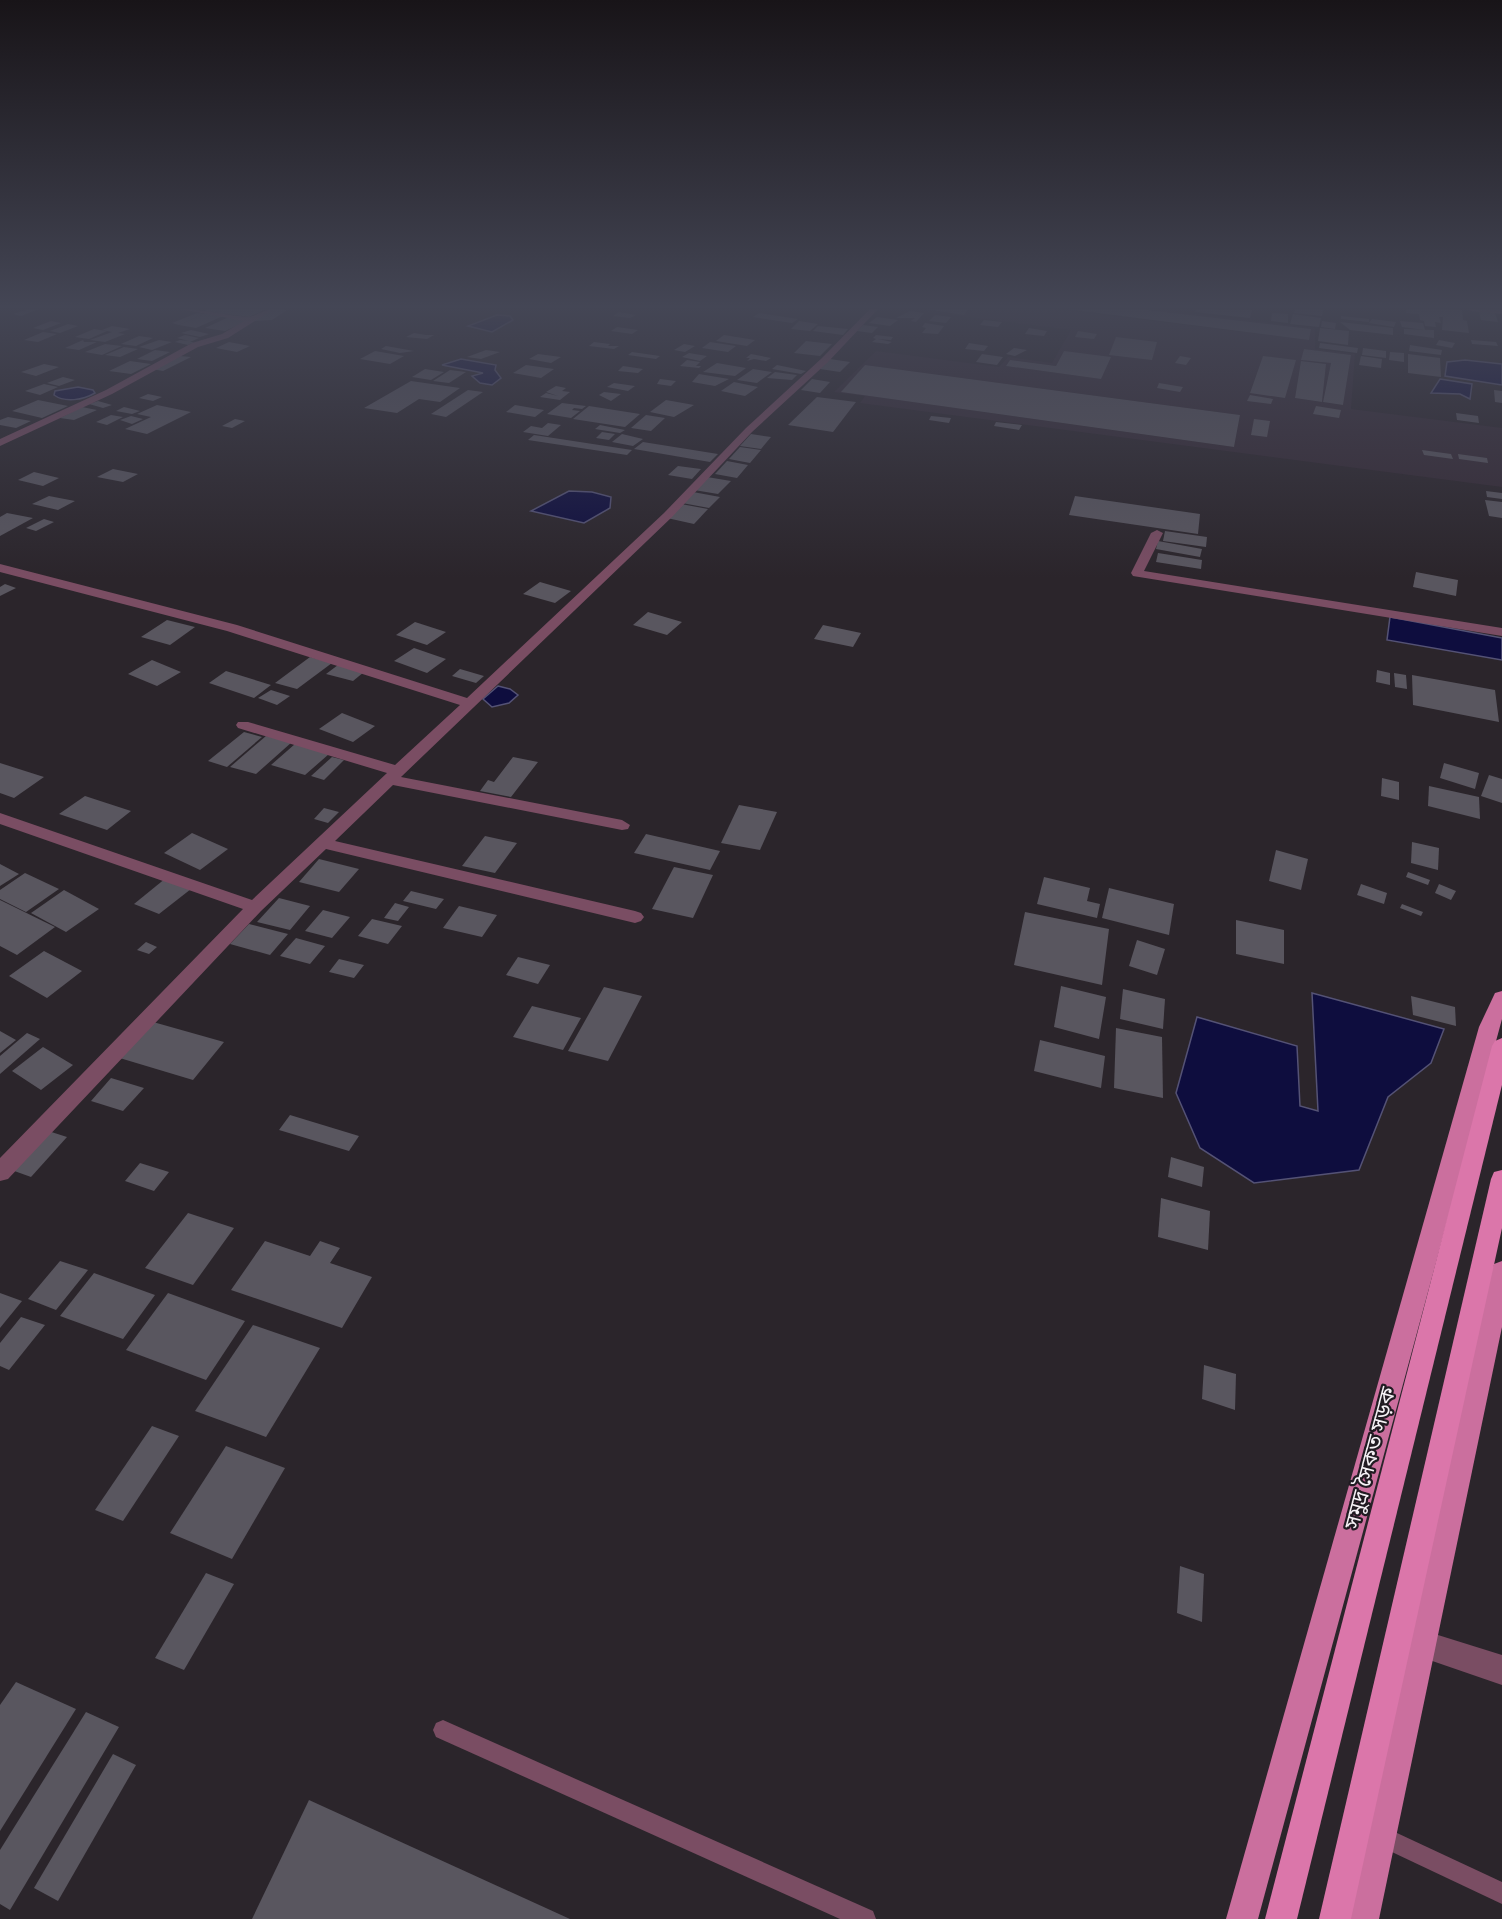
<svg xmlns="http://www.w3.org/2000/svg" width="1502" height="1919" font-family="'Exo 2','Noto Sans Bengali',sans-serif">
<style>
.built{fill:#352a35;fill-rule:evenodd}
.water{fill:#0e0d3e;stroke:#545275;stroke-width:1.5}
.building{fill:#59565f}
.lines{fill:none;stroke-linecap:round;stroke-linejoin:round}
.service{fill:#7a4d63;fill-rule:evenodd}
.minor{fill:#7a4d63;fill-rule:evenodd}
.primary{fill:#cb6f9e;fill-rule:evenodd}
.trunk{fill:#db76aa;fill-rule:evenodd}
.labels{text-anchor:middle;stroke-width:4.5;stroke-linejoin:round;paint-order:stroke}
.near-street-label{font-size:21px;fill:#f6f2f6;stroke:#211b22}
</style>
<rect width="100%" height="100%" fill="#2b252b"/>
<!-- built -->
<path class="built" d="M906,309L964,315L969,309H1055L1309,340L1311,329L1138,309H1155L1315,328V349L1355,354L1351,409L1502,428V487L860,403L865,396L834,392L876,351L999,367L1008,357L1052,363L1071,330ZM1304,349L1351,355L1343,405L1323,402L1331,363L1302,360ZM1064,351L1101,379L1006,366L1010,360L1056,366ZM1263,356L1295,360L1250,392ZM1301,361L1326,364L1322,402L1295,398ZM865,365L1240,415V416L1234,447L842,392Z"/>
<!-- water -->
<g class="water">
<path d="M497,315L510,316L513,320L492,332L468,326Z"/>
<path d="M461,359L496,365L495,370L501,378L492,385L480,383L472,376L483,373L442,365Z"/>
<path d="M1465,360L1502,364V385L1445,376L1447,362Z"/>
<path d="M1440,379L1472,384L1470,399L1460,394L1431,393Z"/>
<path d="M78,387L93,390L95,393C83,400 65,403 54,395L55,391Z"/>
<path d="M569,491L592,492L611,497L610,508L584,523L531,511Z"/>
<path d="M1390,617L1502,638V660L1387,640Z"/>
<path d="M498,686L510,689L518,695L509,703L492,707L483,699Z"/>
<path d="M1312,993L1444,1029L1431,1063L1388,1097L1359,1170L1254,1183L1200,1148L1176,1093L1197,1017L1297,1046L1300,1106L1318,1111Z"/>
</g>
<!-- building -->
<g class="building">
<path d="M29,309H39L21,316L13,314Z"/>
<path d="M209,309H266L249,317L204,311Z"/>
<path d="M272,309L287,310L272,320L253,321Z"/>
<path d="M925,309H969L964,315Z"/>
<path d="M1067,309H1138L1311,329L1309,340Z"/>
<path d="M1196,309L1220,310H1252L1250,318L1195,312Z"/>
<path d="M1295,309H1316L1323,310L1322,316L1294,313Z"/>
<path d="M1406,309L1462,310L1463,320L1467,321L1469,333L1442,330L1443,317H1439L1441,323L1435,322L1436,327L1425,326L1424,321L1420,320L1419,314L1406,313Z"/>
<path d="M910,311L924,313L916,322L911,321L915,318H896Z"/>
<path d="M1479,311L1495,313L1498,322L1481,320Z"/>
<path d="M619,312L636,315L630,318L613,316Z"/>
<path d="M197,313L204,314L179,325L172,323Z"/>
<path d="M206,313L223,316L196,328L179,325Z"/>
<path d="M759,313L798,319L792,323L753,317Z"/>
<path d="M1272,313L1288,314V323L1271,321Z"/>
<path d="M1293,314L1321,318L1319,327L1290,324Z"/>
<path d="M935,315L951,317L946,323L929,321Z"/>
<path d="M1341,316L1369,319V322L1341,319Z"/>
<path d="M229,317L249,320L225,331L205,328Z"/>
<path d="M877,317L898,320L890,326L869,323Z"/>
<path d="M1372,319L1396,322L1394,327L1369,323Z"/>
<path d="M984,320L1002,322L998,327L980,325Z"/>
<path d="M51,321L61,323L43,330L33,328Z"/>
<path d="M799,321L818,324L810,331L791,329Z"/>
<path d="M1322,321L1336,323L1335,329L1321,327Z"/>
<path d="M1400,321L1423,323L1425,330L1402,327Z"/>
<path d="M1340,322L1393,328V335L1350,330Z"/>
<path d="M925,323L944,326L938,334L922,333L926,328L922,327Z"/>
<path d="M68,324L78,326L60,333L50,331Z"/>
<path d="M863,325L878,327L872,333L857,331Z"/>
<path d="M112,326L130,329L118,333L125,334L105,342L90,340L112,332L102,330Z"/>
<path d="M818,326L848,329L843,335L813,331Z"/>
<path d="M617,327L638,330L632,334L611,331Z"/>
<path d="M1029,328L1047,331L1044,336L1025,334Z"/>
<path d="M1320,328L1349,331L1348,345L1318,341Z"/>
<path d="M94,329L107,331L89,339L75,337Z"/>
<path d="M1404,329L1434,330V338L1404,334Z"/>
<path d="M191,330L209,334L200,337L181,333Z"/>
<path d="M1078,331L1097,334L1094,339L1075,337Z"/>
<path d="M43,332L57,334L38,342L24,340Z"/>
<path d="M414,333L426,335H434L427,339L406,337Z"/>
<path d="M185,335L199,338L190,342H194L188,345L175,342L180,340L189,341L177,338Z"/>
<path d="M724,335L755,340L747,346L716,341Z"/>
<path d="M876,335L893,337L891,340L878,339L892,342L888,344L872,342L876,339L873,338Z"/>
<path d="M139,336L153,338L136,346L121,344Z"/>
<path d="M1116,337L1157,342L1152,360L1109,355Z"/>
<path d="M83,340L84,342H97L79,350L65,348Z"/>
<path d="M159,340L172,342L152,350L139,347Z"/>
<path d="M1439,340L1455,343L1452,348L1436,345Z"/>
<path d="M1471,340L1496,342L1498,346L1472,344Z"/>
<path d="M806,341L832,344L820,356L794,353Z"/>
<path d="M229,342L250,346L237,352L216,348Z"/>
<path d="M594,342L610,344L608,346H619L614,349L589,346Z"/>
<path d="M710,342L736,346L728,352L702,348Z"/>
<path d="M969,343L988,346L984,351L965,349Z"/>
<path d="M1320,343L1358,348L1357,353L1319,348Z"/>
<path d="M105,344L122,346L102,355L85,352Z"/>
<path d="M684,344L695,346L685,352L674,350Z"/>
<path d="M1410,345L1442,350L1441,355L1409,351Z"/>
<path d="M386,346L414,351L400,353L381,349Z"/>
<path d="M124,347L138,349L120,357L105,355Z"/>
<path d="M1014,348L1027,350L1015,356L1006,354Z"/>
<path d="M1363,348L1386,351V358L1362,355Z"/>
<path d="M1304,349L1351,355L1343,405L1323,402L1331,363L1301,360Z"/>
<path d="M155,350L170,352L152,361L137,359Z"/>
<path d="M486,350L500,352L481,359L467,357Z"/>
<path d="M375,351L404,356L390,364L360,359Z"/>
<path d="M1064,351L1111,357L1101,379L1006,366L1010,360L1056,366Z"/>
<path d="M632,352L660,356L656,359L628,355Z"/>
<path d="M1390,352L1404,353V362L1389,360Z"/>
<path d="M689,353L707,356L700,361L682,357Z"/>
<path d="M538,354L561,357L551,363L529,359Z"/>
<path d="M751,354L771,358L766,361L754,359L747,361L750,358H746Z"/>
<path d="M982,354L1003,357L997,365L976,362Z"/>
<path d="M1408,354L1440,358L1441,377L1408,373Z"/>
<path d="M180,356L191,357L163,371L152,369Z"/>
<path d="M1180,356L1191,358L1186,365L1175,363Z"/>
<path d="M1263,356L1296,360L1285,398L1250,393Z"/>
<path d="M1361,356L1382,359L1381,368L1359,365Z"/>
<path d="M830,359L850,362L840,372L820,369Z"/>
<path d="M687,360L700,362L696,366H701L699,368L680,366Z"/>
<path d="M130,361L151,364L131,374L109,371Z"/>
<path d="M1301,361L1326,364L1322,402L1295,398Z"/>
<path d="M717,363L746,368L735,376L703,372Z"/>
<path d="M44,364L59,367L36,376L21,372Z"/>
<path d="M526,365L554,369L541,378L513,373Z"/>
<path d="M777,365L806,371L801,374L772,369Z"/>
<path d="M865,365L1240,415L1234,447L841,392Z"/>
<path d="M623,366L643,369L638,373L618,371Z"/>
<path d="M425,369L444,372L431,380L412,377Z"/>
<path d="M753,369L772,372L757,383L737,380Z"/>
<path d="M450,370L466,372L449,383L433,381Z"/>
<path d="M775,372L797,375L792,380L767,378Z"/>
<path d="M699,374L729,379L715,386L692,382Z"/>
<path d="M63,377L75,380L59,386L47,383Z"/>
<path d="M660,379L676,381L671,386L657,384Z"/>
<path d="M812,379L830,382L820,393L801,390Z"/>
<path d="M411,381L460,388L440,402L419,399L397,413L364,408Z"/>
<path d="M734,382L758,387L745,396L721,391Z"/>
<path d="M614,383L635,386L628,391L607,387Z"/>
<path d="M1159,383L1183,387L1180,392L1157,388Z"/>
<path d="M44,384L58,387L40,395L25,391Z"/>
<path d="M556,386L566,388L562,391L570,392L560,400L540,397L546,393L558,396L546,392Z"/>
<path d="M468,390L483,392L446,417L431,414Z"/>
<path d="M1494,390L1502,391V403L1495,402Z"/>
<path d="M604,392L621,394L611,401L599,395Z"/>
<path d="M148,394L162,397L153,401L139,398Z"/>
<path d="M1250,395L1273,399L1271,404L1247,401Z"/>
<path d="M817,397L856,402L833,432L788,425Z"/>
<path d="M38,400L68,406L42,418L12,411Z"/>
<path d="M666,400L694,405L674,417L650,412Z"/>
<path d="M98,401L112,405L103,408L89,404Z"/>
<path d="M562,403L586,406L582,409L574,408L572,410L580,411L571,418L547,414Z"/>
<path d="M157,405L191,412L147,434L125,429L151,417L137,414Z"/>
<path d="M515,405L544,410L535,417L506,412Z"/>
<path d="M589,406L640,414L625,427L573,419Z"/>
<path d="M1316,406L1341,410L1339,418L1313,414Z"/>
<path d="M82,407L97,410L74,420L60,418Z"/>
<path d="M124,407L140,411L132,414L116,411Z"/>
<path d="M1456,413L1478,416L1479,423L1457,420Z"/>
<path d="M111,415L123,417L107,425L96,422Z"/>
<path d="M646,415L665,418L651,431L631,428Z"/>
<path d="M131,416L143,419L132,424L120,420Z"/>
<path d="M931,416L951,418L949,423L929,420Z"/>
<path d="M8,417L31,421L16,428L0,425V420Z"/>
<path d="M235,419L245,421L232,428L222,426Z"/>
<path d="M1254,419L1270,421L1267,437L1251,435Z"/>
<path d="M996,422L1022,425L1019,430L994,426Z"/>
<path d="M548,423L561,425L548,436L523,432L531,426L542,428Z"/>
<path d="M600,425L625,430L620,433L595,429Z"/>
<path d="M602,432L615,434L609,440L596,438Z"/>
<path d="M622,434L643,439L633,446L612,442Z"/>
<path d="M751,434L771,437L761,449L740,446Z"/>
<path d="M534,435L632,450L627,455L528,440Z"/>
<path d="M643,442L718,454L710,462L634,449Z"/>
<path d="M740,447L761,450L750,463L729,459Z"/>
<path d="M1422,450L1451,454L1453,459L1424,455Z"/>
<path d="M1458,454L1487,458L1488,463L1459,459Z"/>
<path d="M727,461L748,465L737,478L715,474Z"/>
<path d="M678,466L701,469L692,479L668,475Z"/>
<path d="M113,469L138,474L123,482L97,477Z"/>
<path d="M34,472L59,478L43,486L18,480Z"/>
<path d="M707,477L731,481L718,494L694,490Z"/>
<path d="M1486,491L1502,493V499L1487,497Z"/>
<path d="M693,492L720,497L709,508L682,503Z"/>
<path d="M49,496L75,501L58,510L32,504Z"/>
<path d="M1075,496L1200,514L1198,534L1069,515Z"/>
<path d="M1485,500L1502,502V518L1489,516Z"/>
<path d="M681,504L708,509L694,524L667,518Z"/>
<path d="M7,513L33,518L0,536V517Z"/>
<path d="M44,519L54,522L36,531L26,528Z"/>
<path d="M1165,531L1207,537L1206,547L1163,541Z"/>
<path d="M1158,541L1202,549L1200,557L1156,549Z"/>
<path d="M1158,553L1202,560L1201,569L1156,562Z"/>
<path d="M1416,572L1458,580L1456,596L1413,587Z"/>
<path d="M540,582L571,591L555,603L523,594Z"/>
<path d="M5,584L16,588L0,596V587Z"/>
<path d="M648,612L682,622L667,635L633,625Z"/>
<path d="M167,620L195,627L170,645L141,637Z"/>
<path d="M415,622L446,632L427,645L396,635Z"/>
<path d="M823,625L861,633L853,647L814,639Z"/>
<path d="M414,648L446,659L427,673L394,661Z"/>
<path d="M310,657L332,663L297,689L275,683Z"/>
<path d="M152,660L181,672L157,686L128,674Z"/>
<path d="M338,665L364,672L353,681L326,674Z"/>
<path d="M460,669L484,676L476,683L452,676Z"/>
<path d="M1377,670L1390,673V685L1376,682Z"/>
<path d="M226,671L271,685L254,698L209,683Z"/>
<path d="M1394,673L1406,675L1407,689L1395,687Z"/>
<path d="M1412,675L1495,690L1499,722L1413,705Z"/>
<path d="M271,690L290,696L277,705L258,698Z"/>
<path d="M342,713L375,726L353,742L319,729Z"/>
<path d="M244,732L262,737L227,767L208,761Z"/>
<path d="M266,736L292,742L256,774L230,767Z"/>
<path d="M295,744L329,754L305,775L271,765Z"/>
<path d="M332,757L344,760L324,780L311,776Z"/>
<path d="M513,757L538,762L511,797L480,791L488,780L494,782Z"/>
<path d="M0,763L44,777L14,798L0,793Z"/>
<path d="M1444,763L1479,773L1475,789L1440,778Z"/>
<path d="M1489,775L1502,779V803L1481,796Z"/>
<path d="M1382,778L1399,782V800L1381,796Z"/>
<path d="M1429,786L1479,797L1480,819L1428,806Z"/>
<path d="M85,796L131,811L107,830L59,814Z"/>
<path d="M739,805L777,812L760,850L721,843Z"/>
<path d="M324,808L339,812L328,823L314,819Z"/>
<path d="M192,833L228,849L200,870L164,853Z"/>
<path d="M646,834L720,851L710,870L634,853Z"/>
<path d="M485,836L517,843L495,873L462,866Z"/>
<path d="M1412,842L1439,848L1438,870L1411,863Z"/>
<path d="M1276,850L1308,859L1301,890L1269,881Z"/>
<path d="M319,859L359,869L339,892L299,882Z"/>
<path d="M0,864L19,874L0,886Z"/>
<path d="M674,867L713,875L693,918L652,909Z"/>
<path d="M1408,872L1430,880L1428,885L1406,877Z"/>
<path d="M25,873L59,889L26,912L0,899V890Z"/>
<path d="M1044,877L1090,888L1087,901L1100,904L1097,918L1037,904Z"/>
<path d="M166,878L191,889L159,914L134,904Z"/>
<path d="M1361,884L1387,893L1384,904L1357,895Z"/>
<path d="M1439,884L1456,891L1451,900L1435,893Z"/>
<path d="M1109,888L1174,904L1169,935L1102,918Z"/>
<path d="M64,890L99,909L66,932L31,913Z"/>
<path d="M411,891L444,899L436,909L403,901Z"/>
<path d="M279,898L310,906L290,930L257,922Z"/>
<path d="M0,900L55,927L17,955L0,946Z"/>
<path d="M395,903L409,907L398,921L384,918Z"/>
<path d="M1402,904L1423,912L1421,916L1400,908Z"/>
<path d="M459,906L497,915L482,937L443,928Z"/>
<path d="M323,910L350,917L332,938L305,931Z"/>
<path d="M1025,912L1109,929L1102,985L1014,965Z"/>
<path d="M372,919L402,926L388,944L358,936Z"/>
<path d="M1236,920L1284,930V964L1236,954Z"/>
<path d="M249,924L288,934L270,955L230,944Z"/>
<path d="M296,938L325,946L310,964L280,956Z"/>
<path d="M1137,940L1165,949L1157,975L1129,966Z"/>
<path d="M146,942L157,947L149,954L137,950Z"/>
<path d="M44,951L82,971L47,998L9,976Z"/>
<path d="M518,957L550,965L538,984L506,975Z"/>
<path d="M339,959L364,965L354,978L329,972Z"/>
<path d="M1061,986L1106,997L1099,1039L1054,1027Z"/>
<path d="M604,987L642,996L608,1061L568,1051Z"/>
<path d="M1123,989L1165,999L1163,1029L1120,1019Z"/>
<path d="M1411,996L1455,1007L1456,1026L1413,1015Z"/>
<path d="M532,1006L581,1018L563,1050L513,1037Z"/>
<path d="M146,1020L224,1042L193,1080L113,1056Z"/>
<path d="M1116,1028L1162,1037L1163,1098L1114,1088Z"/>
<path d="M0,1031L16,1040L0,1053Z"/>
<path d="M27,1033L40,1039L0,1074V1056Z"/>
<path d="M1040,1040L1105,1056L1101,1088L1034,1071Z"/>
<path d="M43,1047L73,1065L41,1090L12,1071Z"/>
<path d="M111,1078L144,1088L123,1111L91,1101Z"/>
<path d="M290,1115L359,1136L349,1151L279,1130Z"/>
<path d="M42,1129L67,1137L31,1177L6,1168Z"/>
<path d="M1171,1157L1204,1167L1202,1187L1168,1177Z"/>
<path d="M140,1163L169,1172L154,1191L125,1181Z"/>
<path d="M1161,1198L1210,1211L1208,1250L1158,1237Z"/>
<path d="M188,1213L234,1228L193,1285L145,1268Z"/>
<path d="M265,1241L310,1256L320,1241L340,1248L330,1263L372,1277L342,1328L231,1290Z"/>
<path d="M60,1261L88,1270L56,1310L28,1299Z"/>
<path d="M94,1273L155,1295L123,1339L60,1316Z"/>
<path d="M0,1293L22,1301L0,1328Z"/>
<path d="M168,1293L245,1321L206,1380L126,1350Z"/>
<path d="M21,1317L45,1325L9,1370L0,1366V1343Z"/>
<path d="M253,1325L320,1348L266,1437L195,1411Z"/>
<path d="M1204,1365L1236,1374L1235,1410L1202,1399Z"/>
<path d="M152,1426L179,1436L123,1521L95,1510Z"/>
<path d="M226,1446L285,1468L232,1559L170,1533Z"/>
<path d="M1180,1566L1204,1574L1202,1622L1177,1613Z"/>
<path d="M206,1573L234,1584L184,1670L155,1658Z"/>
<path d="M16,1682L76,1709L0,1831V1705Z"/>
<path d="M86,1712L119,1727L10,1910L0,1904V1850Z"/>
<path d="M113,1754L136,1765L58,1901L34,1888Z"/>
<path d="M309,1800L570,1919H252Z"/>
</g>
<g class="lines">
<!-- service -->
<g class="service">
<path d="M443,1720L873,1911L876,1919H840L436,1737L433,1730L436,1723Z"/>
<path d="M1382,1826L1502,1882V1904L1375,1844L1371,1837L1375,1830Z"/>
</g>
<!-- minor -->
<g class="minor">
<path d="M180,309C203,309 224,315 247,317C256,317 263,309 274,309L228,338L198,347L112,394L0,446V439L106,390L192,343L222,334L244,321Z"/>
<path d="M870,309H878L828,362L752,432L672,517L401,777L622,820L630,825L628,829L622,830L393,785L335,841L635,911L641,913L644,917L641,921L635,923L326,849L261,911L8,1179L0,1181V1158L243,909L0,824V813L252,900L387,773L238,728L236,725L238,722H248L395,765L460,705L227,631L0,572V564L237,625L467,698L664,513L746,428L822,358Z"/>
<path d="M1467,309L1502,310V314L1471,311Z"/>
<path d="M1157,530L1163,533L1144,571L1502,628V636L1133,576L1131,573L1151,533Z"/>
<path d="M1422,1630L1502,1655V1685L1412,1654L1408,1644L1412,1634Z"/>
</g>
<!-- primary -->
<g class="primary">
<path d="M1502,991V1019L1258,1919H1226L1479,1027L1495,993Z"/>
<path d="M1502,1261V1327L1379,1919H1347L1491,1272L1494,1264Z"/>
</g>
<!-- trunk -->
<g class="trunk">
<path d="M1502,1038V1085L1297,1919H1265L1492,1046L1495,1041Z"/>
<path d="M1502,1170V1228L1351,1919H1319L1491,1179L1494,1172Z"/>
</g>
</g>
<!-- sky -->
<linearGradient id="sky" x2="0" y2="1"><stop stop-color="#181418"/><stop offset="0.53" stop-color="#444655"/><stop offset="1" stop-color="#444655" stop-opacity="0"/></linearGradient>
<rect width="1502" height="578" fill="url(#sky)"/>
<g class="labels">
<!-- near-street labels -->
<g class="near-street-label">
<text transform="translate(1370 1458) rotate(-75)" y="7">সমুদ্র সৈকত সড়ক</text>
</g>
</g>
</svg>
